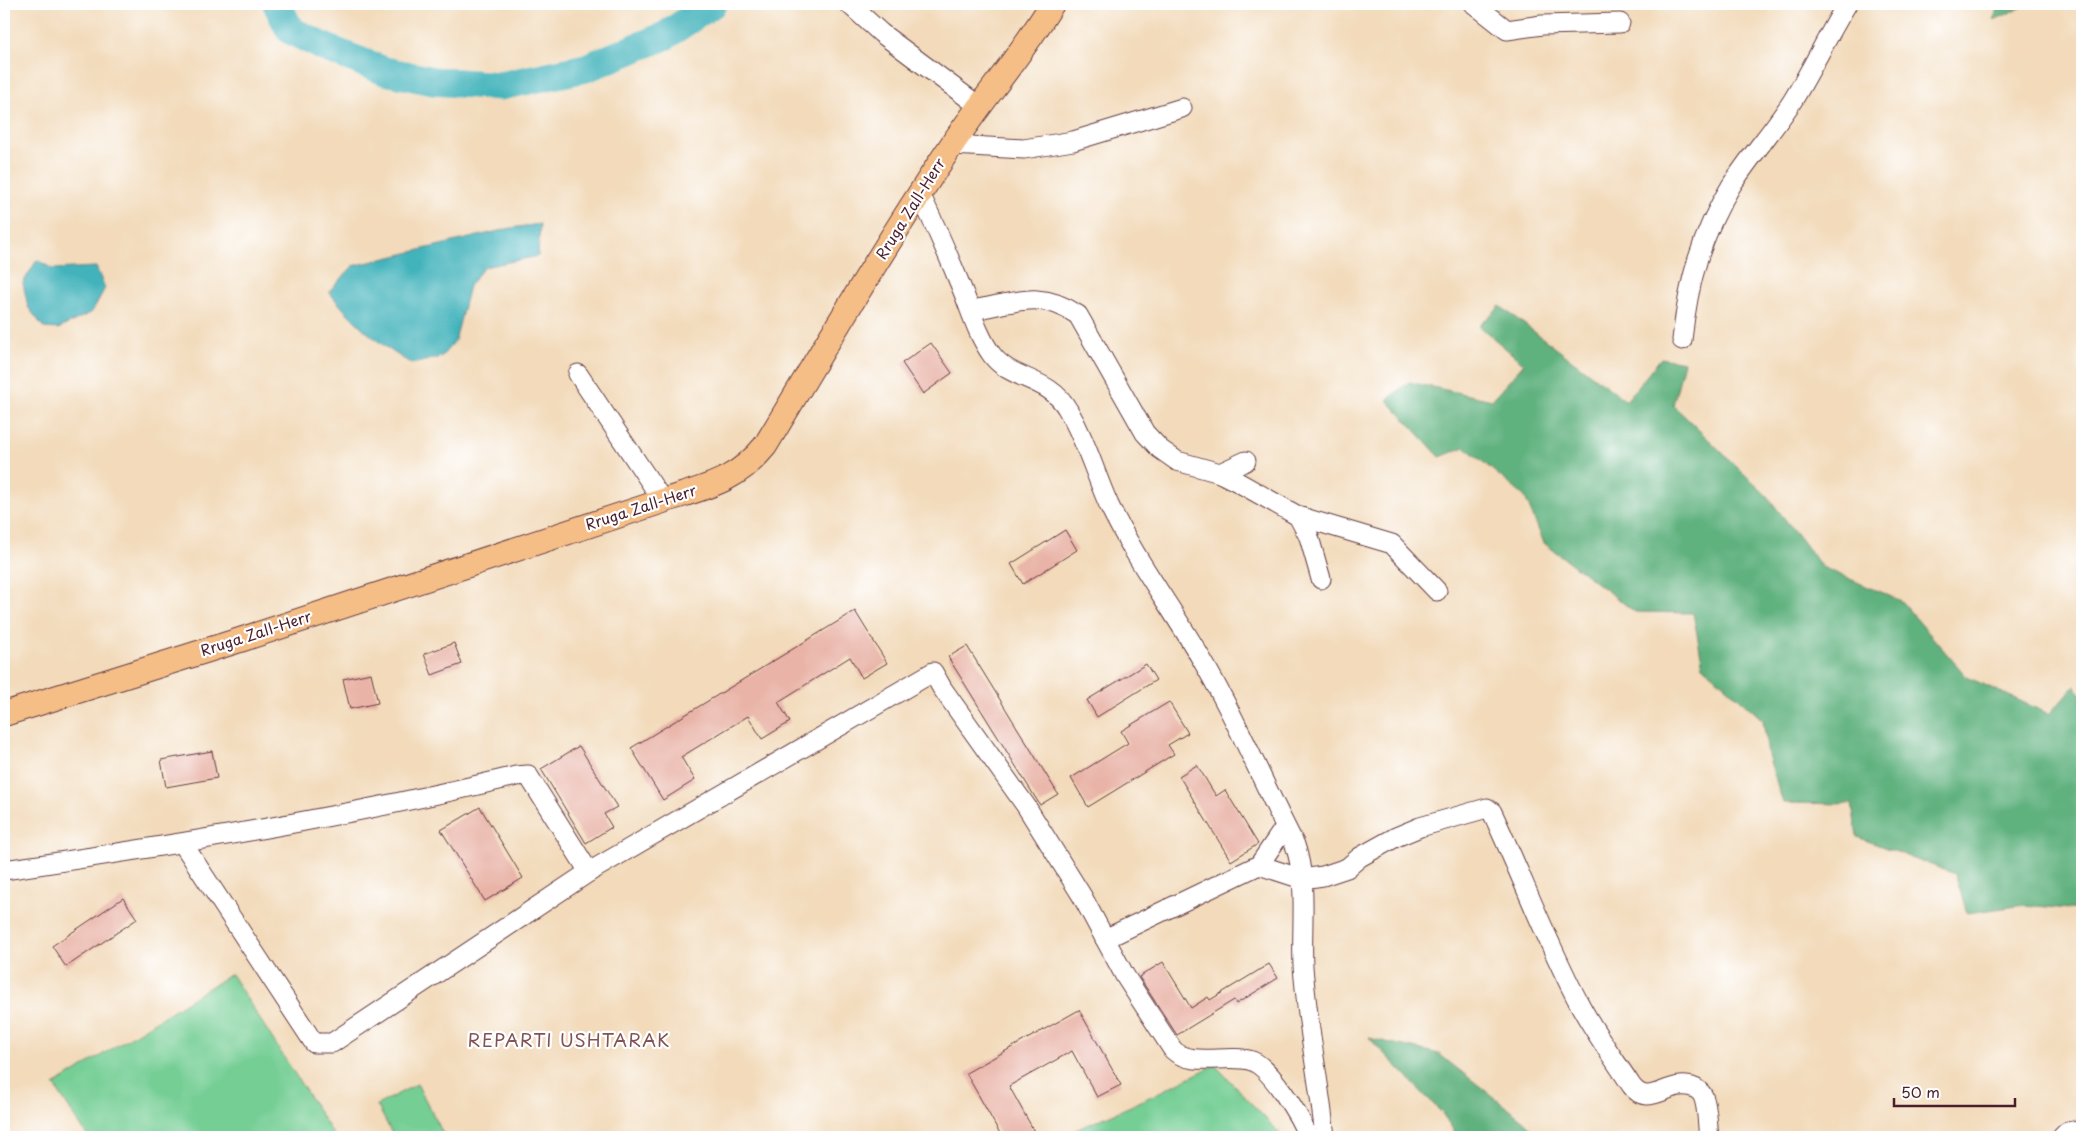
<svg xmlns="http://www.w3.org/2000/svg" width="2086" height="1141" font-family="'Playpen Sans',sans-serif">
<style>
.green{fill:#74ce94;stroke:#5f7660}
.forest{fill:#5fb17e;stroke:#546854}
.water{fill:#43b3bb;stroke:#466973}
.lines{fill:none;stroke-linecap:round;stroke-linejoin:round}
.river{stroke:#43b3bb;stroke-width:29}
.building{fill:#e9b4a7}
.minor-casing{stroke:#633b40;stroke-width:21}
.major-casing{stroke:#633b40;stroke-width:26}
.minor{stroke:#fff;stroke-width:19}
.major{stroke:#f6be87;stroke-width:24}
.labels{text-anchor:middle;stroke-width:4.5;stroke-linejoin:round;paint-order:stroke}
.street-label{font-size:15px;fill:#4a1f2b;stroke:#fff}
.quarter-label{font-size:18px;letter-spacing:1px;fill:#825356;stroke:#fff}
</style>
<rect width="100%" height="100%" fill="#fff"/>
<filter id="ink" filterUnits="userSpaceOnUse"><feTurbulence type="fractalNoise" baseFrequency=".02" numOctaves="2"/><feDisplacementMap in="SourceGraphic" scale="10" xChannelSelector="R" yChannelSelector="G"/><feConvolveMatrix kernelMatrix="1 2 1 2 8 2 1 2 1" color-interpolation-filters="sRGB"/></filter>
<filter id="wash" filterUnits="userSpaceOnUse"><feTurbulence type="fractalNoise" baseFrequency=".0096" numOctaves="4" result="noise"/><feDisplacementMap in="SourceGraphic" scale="20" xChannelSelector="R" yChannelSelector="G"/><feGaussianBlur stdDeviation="1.12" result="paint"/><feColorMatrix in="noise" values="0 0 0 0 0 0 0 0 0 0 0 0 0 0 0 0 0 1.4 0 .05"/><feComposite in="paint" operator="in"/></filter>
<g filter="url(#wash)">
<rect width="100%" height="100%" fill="#f2daba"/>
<!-- green -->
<g class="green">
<path d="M231,974L335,1137H88L54,1085Z"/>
<path d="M1215,1065L1283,1137H1060L1133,1105Z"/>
<path d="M417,1084L445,1137H394L377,1105Z"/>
</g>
<!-- forest -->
<g class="forest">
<path d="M1998,4H2029L1994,20Z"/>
<path d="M1500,306L1626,401L1661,358L1684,362L1673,405L1767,496L1822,567L1901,601L1967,677L2049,714L2075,686L2082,696V917L2080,910L2025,905L1967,913L1955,874L1857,837L1852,804L1783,803L1768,755L1763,720L1703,666L1693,613L1635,612L1544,543L1525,497L1465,447L1440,457L1387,400L1409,382L1492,400L1524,364L1479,326Z"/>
<path d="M1369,1038L1439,1054L1525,1122L1539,1137H1458L1442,1113Z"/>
</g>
<!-- water -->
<g class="water">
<path d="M540,224L538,256L484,267L469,286L455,341L441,357L412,364C378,344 354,323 329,292L353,266L511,228Z"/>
<path d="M37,260L53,269L96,267L105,288L92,312L58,329L44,328L28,307L23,283Z"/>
</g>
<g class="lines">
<!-- river -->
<path class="river" d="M277,4L290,30L326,48L385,71L433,81L500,86L586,68L665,36L712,4"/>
</g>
<g id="blocks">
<!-- building -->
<g class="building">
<path d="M931,343L952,373L923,394L902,363Z"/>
<path d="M1065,530L1077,550L1023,584L1011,564Z"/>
<path d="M855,611L887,663L862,678L850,657L778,702L790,722L762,739L748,716L681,757L695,780L663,800L631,748Z"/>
<path d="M454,643L462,664L432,675L424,654Z"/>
<path d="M967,646L1058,794L1040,805L948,657Z"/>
<path d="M1146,664L1156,680L1097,717L1087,700Z"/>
<path d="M371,673L378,703L350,709L343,679Z"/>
<path d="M1169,702L1188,733L1168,745L1174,754L1088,807L1071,778L1128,743L1121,731Z"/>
<path d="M579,746L617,807L604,814L612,827L586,843L541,769Z"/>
<path d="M212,751L217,778L166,787L161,760Z"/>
<path d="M1197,765L1216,796L1225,790L1258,844L1231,861L1179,776Z"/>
<path d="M480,807L523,878L485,901L441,830Z"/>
<path d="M123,898L137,919L66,967L52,946Z"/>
<path d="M1163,962L1191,1008L1208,997L1210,1000L1269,964L1278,978L1236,1004L1234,1000L1177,1035L1139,977Z"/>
<path d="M1079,1010L1121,1085L1097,1097L1072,1051L1009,1086L1034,1131L1023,1137H1002L966,1073Z"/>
</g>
</g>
</g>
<g filter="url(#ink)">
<use href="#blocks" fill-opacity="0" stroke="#633b40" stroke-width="1"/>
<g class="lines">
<!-- minor casing -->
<g class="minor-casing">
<g id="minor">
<path d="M849,4L881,33L980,107"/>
<path d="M1474,4L1507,30L1542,25L1620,23"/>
<path d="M952,145L1024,149L1073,141L1182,108"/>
<path d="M920,194C935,225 949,257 962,289C971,311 978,336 992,355C1011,381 1049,376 1068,410C1086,440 1095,474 1109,505C1135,559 1172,608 1202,660C1237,719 1263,784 1295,845C1308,883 1301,927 1303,966C1307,1024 1319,1080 1325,1137"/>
<path d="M971,310C1013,304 1039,288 1078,315L1145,433L1160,449L1177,461L1220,473L1236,481L1298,516L1392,544L1437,591"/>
<path d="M1682,340C1688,283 1701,235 1731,186C1750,156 1774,130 1793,100C1812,69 1828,35 1847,4"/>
<path d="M578,374L663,501"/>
<path d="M1220,473L1246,461"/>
<path d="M1298,516L1309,537L1321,579"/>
<path d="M183,844L314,1043H332L589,872"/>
<path d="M1259,865L1302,879L1323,876L1347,868L1360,857L1396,837L1420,827L1487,808L1492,812C1522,876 1547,943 1580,1005C1595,1033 1614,1059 1631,1085C1648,1110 1669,1079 1692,1087C1696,1088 1701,1092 1703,1096C1708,1108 1707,1124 1709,1137"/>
<path d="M4,870C176,845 347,817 516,776L528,775L589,872L933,672L942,688L1026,806L1082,896L1125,976L1173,1050C1192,1068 1228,1053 1252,1061C1271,1068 1301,1118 1308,1137"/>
<path d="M1105,939L1259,865L1285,827"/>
<path d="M2062,1137L2067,1132L2082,1129"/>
</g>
</g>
<!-- major casing -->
<g class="major-casing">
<path id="major" d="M4,714L240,640L663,501C705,487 736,482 765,446C826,345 886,243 951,146C984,98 1022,54 1052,4"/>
</g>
<!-- minor -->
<use href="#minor" class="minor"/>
<!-- major -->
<use href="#major" class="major"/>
</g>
</g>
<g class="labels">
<!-- street labels -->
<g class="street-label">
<text transform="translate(911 209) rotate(-58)" y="5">Rruga Zall-Herr</text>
<text transform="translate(641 508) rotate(-18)" y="5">Rruga Zall-Herr</text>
<text transform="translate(256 634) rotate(-18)" y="5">Rruga Zall-Herr</text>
</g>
<!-- quarter labels -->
<g class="quarter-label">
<text x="569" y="1047">REPARTI USHTARAK</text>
</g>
</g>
<!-- margin -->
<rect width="2086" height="1141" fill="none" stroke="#fff" stroke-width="20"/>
<!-- scale -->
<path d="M1894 1098v8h121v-8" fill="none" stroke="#4a1f2b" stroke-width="2.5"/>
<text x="1901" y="1098" font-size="15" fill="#4a1f2b" stroke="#ffffff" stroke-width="4" paint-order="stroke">50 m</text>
</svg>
